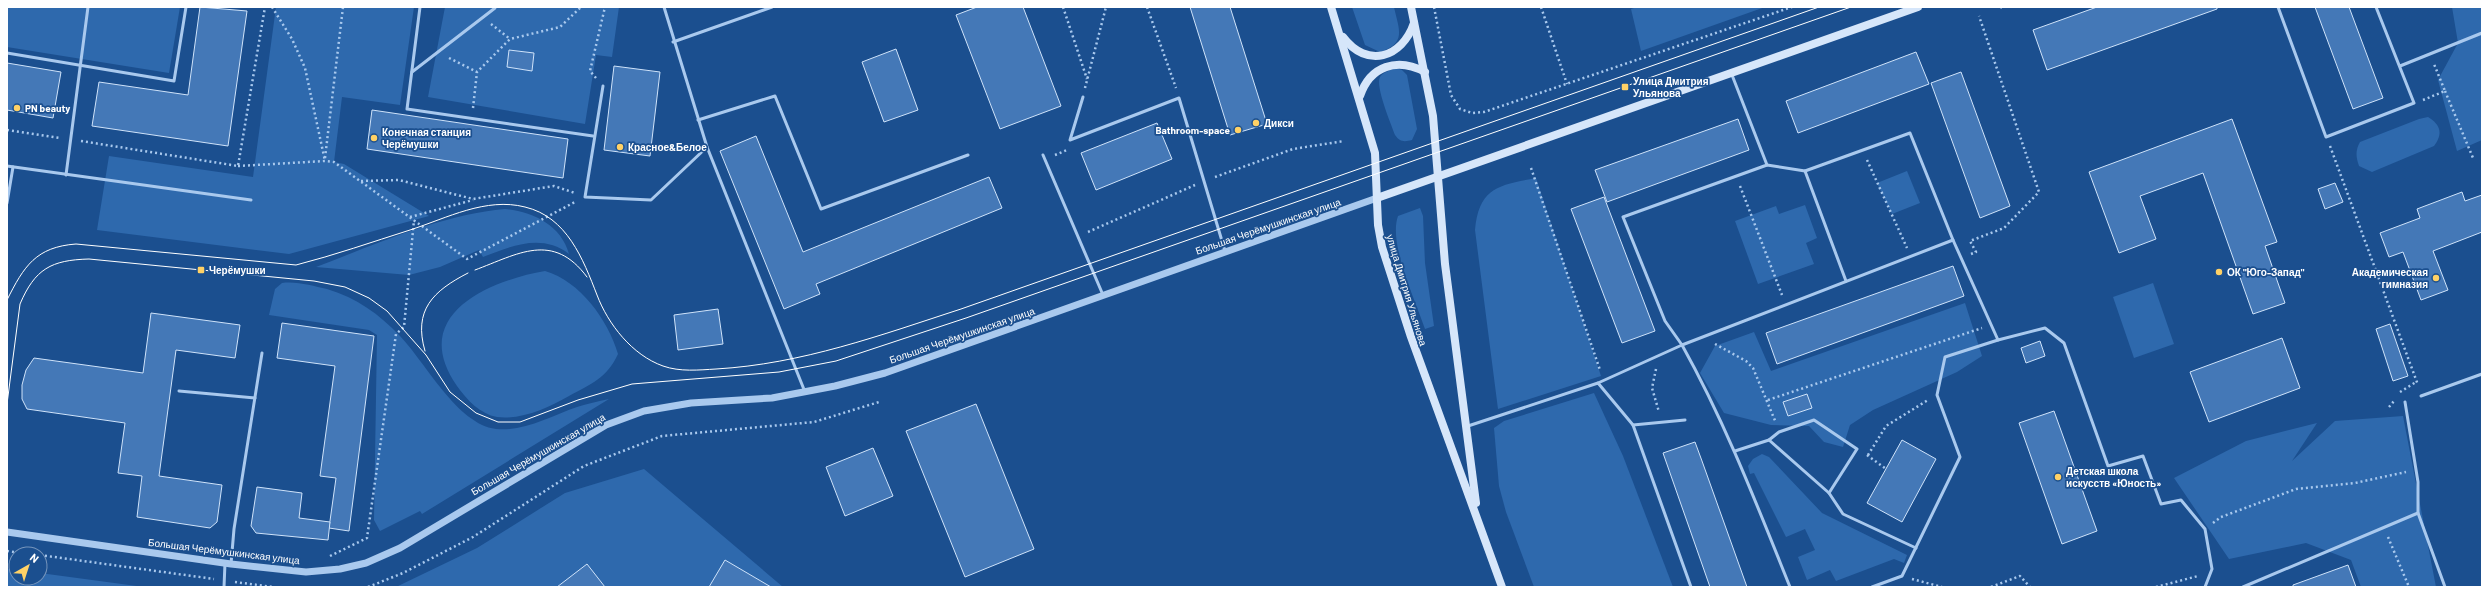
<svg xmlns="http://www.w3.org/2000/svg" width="2489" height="594" font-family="Barlow,sans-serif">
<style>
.green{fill:#2e69ad}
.building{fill:#4478b7;stroke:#cfe3fa}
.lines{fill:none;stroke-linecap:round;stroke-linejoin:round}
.path{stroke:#a9c9ee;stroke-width:2.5;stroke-dasharray:2 3;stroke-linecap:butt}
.service{stroke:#a9c9ee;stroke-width:3}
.tertiary{stroke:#a9c9ee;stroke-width:7}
.secondary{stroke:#d6e6fa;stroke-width:8}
.tram{stroke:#fff;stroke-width:1}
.poi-dot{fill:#ffd166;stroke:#1b4f8f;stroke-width:1.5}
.labels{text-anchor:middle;stroke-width:3.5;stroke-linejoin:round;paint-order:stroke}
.poi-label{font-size:10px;font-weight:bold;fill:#fff;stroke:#1b4f8f;text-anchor:start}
.street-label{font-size:10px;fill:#fff;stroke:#1b4f8f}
</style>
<rect width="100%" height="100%" fill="#1b4f8f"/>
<!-- green -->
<g class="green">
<path d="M7,7H180L169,73L7,47Z"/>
<path d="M276,7H414L400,105L342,97L334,162L344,164L429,216L289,254L97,230L109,156L253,177Z"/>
<path d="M445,7H619L612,57L596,55L585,124L428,97Z"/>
<path d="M1352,7H1394C1399,30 1407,43 1380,52L1365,45Z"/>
<path d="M1637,7H1765L1641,51L1631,9Z"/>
<path d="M2452,7H2482V140L2457,151L2438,80L2458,43Z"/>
<path d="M1396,68L1402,70L1407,75L1417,129L1412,140C1404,142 1400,142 1395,135C1391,124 1375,86 1380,77C1383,72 1391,70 1396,68Z"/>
<path d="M2428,117C2441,125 2443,134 2434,146L2372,172L2359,166C2356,157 2355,151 2360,142L2419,119Z"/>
<path d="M1907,171L1920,203L1892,214L1877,183Z"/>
<path d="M1536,178L1601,376L1498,409L1475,230C1479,187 1499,185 1536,178Z"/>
<path d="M1805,205L1817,238L1806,243L1814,264L1758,284L1735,221L1776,206L1779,214Z"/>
<path d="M1420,208L1423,216L1425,263L1434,326L1425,329C1416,301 1388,244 1398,216Z"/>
<path d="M505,209C533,212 561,225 569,254C542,233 511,246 483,257L479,250L440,267L409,275L316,267C374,245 443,214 505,209Z"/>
<path d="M545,271C580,281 608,320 618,354C607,378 591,384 569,396C548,408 522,420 497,417C480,414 467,400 457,386C408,316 487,281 545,271Z"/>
<path d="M282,283C297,281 313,286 327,289C357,298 379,314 400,336C426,363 457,424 496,429C524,432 551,416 577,407C587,404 598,401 609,399L422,514L420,511L380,531L374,520L377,335L369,330L269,315L275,289Z"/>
<path d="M2153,283L2174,344L2134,358L2113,297Z"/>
<path d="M1965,303L1982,356L1957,372L1873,410L1850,425L1843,447L1824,442L1809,426L1771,425L1724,413L1700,373L1715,346L1754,332L1771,371Z"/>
<path d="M1594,393L1623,456L1673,587H1534L1506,512L1499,486L1494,428L1504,421Z"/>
<path d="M2403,416L2436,587H2361L2351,560L2306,543L2229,559L2174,478L2246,441L2317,423L2292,461L2335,421Z"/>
<path d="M1762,454L1769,457L1822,513L1907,555L1904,563L1894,559L1836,581L1830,570L1807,580L1798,557L1815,550L1805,529L1786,537L1754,473L1750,474L1748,466L1753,459Z"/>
<path d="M644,469L783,587H396L477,548L565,493Z"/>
<path d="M7,569L16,570V578H40V573L144,587H7Z"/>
</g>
<!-- building -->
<g class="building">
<path d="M200,7L247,11L228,146L92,126L99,82L188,95Z"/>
<path d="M977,7H1023L1061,106L1000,129L956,15Z"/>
<path d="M1190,7H1230L1267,124L1230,135Z"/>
<path d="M2097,7H2217V9L2047,70L2033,30Z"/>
<path d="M2315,7H2349L2383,98L2353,109Z"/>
<path d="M896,49L918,110L884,122L862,62Z"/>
<path d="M509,50L534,53L532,71L507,67Z"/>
<path d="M1916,52L1929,84L1798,133L1786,101Z"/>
<path d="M7,63L61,72L53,118L7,110Z"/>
<path d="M614,66L660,72L650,156L604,150Z"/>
<path d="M1961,72L2010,206L1980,218L1931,83Z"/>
<path d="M372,110L568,139L563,178L367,149Z"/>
<path d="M1738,119L1749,150L1607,202L1595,170Z"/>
<path d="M2232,119L2277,242L2265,246L2285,303L2253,314L2203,173L2140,196L2156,239L2119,253L2089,172Z"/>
<path d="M1157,123L1172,159L1096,190L1081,153Z"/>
<path d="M756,136L803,252L989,177L1002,208L816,284L820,294L784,309L720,151Z"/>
<path d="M2335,183L2343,202L2325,209L2318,189Z"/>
<path d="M2462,192L2465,201L2482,195V232L2433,251L2448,290L2421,300L2403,252L2389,257L2380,233L2420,218L2417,209Z"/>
<path d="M1604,197L1655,331L1622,343L1571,209Z"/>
<path d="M1953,266L1964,296L1777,364L1766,333Z"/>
<path d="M718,309L723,344L678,350L674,315Z"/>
<path d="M151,313L240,325L235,358L176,350L159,476L222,485L217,522L210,528L137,517L142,476L118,473L125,423L27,409L22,399V385L26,370L34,358L143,373Z"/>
<path d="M282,323L374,336L349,531L329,528L336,478L320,476L335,366L277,358Z"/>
<path d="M2390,324L2408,376L2393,381L2376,329Z"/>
<path d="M2282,338L2300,388L2209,422L2190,372Z"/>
<path d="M2040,341L2045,356L2026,363L2021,348Z"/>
<path d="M1807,394L1812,408L1788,416L1783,402Z"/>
<path d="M976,404L1034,549L965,577L906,431Z"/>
<path d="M2054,411L2097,531L2062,544L2019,423Z"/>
<path d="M1902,440L1936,459L1902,522L1867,503Z"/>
<path d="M1695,442L1702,461L1747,587H1710L1663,453Z"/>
<path d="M873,448L893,496L845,516L826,467Z"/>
<path d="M257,487L302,493L299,518L330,522L328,540L256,533L251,526Z"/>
<path d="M725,560L771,587H709Z"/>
<path d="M587,564L605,587H557Z"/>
<path d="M2348,565L2356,587H2293V585Z"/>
</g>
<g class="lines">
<!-- path -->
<g class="path">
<path d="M272,7L292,39L305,68L325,161"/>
<path d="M1063,7L1087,79"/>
<path d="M1147,7L1176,88"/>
<path d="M1434,7L1451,95L1460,109L1472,113L1484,112L1792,7"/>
<path d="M1541,7L1567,84"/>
<path d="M2001,7L2002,8"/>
<path d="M491,24L510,39"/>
<path d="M449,58L477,72"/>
<path d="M596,78L590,71L605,7"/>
<path d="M1085,88L1106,7"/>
<path d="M2445,91L2473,158"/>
<path d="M2423,100L2445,91L2434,64"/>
<path d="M473,108L477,72L510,39L560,27L581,7"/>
<path d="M7,130L60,138"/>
<path d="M81,141L238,166L265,7"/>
<path d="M2330,146L2418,385"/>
<path d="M1055,155L1067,150"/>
<path d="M325,158L343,7"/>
<path d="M1867,160L1907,248"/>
<path d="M238,166L325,161L334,162L467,259L575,202"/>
<path d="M1531,168L1600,370"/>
<path d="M1215,177L1293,149L1344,141"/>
<path d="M361,181L399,180L473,199L554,186L575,193"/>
<path d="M1740,186L1782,295"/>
<path d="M410,217L473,200"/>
<path d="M1088,232L1195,185"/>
<path d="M1971,254L1976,252L1970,241L2004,228L2039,192L1979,16"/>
<path d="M1715,344L1746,361L1753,368L1776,423"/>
<path d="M1656,369L1652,388L1659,412"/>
<path d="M2400,392L2416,382"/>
<path d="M1768,400L1982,328"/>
<path d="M2389,407L2394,401"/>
<path d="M1867,455L1886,469"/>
<path d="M1868,455L1886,426L1928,400"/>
<path d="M2213,523L2221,517L2296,489L2355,483L2406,472"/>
<path d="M2388,537L2409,587"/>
<path d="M7,551L29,554"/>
<path d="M40,555L214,579"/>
<path d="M330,556L367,538L396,334L404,327L414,220"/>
<path d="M1912,579L1942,587"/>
<path d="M235,582L273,587"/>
<path d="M368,587L403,573L473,537L584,466L662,436L814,422L879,402"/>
<path d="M1991,587L2020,576L2030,587"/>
<path d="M2156,587L2198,576"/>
</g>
<!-- service -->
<g class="service">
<path d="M420,7L407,109L593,136"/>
<path d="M664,7L707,147L805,392"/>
<path d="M2278,7L2326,137L2414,103L2376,7"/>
<path d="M673,42L772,7"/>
<path d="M7,53L174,81L186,7"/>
<path d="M2400,66L2482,33"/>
<path d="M412,72L495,8"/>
<path d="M1732,75L1767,165L1623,217L1665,321L1682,345L1953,240L1998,340"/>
<path d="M603,86L585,197L651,200L707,147"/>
<path d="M1083,97L1070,140L1179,98L1225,251"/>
<path d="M698,120L775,96L821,209L968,155"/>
<path d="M1043,155L1103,295"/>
<path d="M1767,165L1805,171L1910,133L1953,240"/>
<path d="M7,166L251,200"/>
<path d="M1805,171L1846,281"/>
<path d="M66,175L88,7"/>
<path d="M7,203L13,167"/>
<path d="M1598,383L1682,345C1725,422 1757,505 1790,587"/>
<path d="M179,391L255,398"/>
<path d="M2421,396L2482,374"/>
<path d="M2405,402L2418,482V513L2445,587"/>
<path d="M1633,425L1685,420"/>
<path d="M1468,426L1598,383L1633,425L1691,587"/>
<path d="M1769,440L1779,432L1814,420L1857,449L1829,493"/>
<path d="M1735,451L1769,440L1829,493L1843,514L1916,548"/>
<path d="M231,564L234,529L262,353"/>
<path d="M224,587L225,563"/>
<path d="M1872,587L1902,576L1960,457L1937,395L1945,357L1998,340L2045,328L2064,343L2108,466L2143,456L2161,504L2181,500L2205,529L2212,569L2205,587"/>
<path d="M2243,587L2418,513"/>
</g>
<!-- tertiary -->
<path class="tertiary" d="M7,532L231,564L306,572L340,569L366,563L400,548L606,425L644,411L691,403L772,398L835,386L885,373L1377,198"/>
<!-- secondary -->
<g class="secondary">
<path d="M1331,7L1375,153L1378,225L1382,247L1411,337L1502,587"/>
<path d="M1411,7L1433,116L1445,264L1476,503"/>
<path d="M1343,37C1367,69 1402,58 1414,23"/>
<path d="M1360,96C1370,66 1397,57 1425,72"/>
<path d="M1377,198L1918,7"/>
</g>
<!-- tram -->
<g class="tram">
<path d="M475,270C518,254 553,231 587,277"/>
<path d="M7,300C24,266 36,247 76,244L296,265C335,255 372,242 410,230C447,218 486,197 525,207C567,217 583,259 597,295C608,324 632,355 663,366C680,372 699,370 716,369C802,364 881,335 961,309L1819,7"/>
<path d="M425,351C413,310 433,291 468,273"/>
<path d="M7,404L20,304C35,269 51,260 89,259L314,281L345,287L369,298L387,311L426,355L450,392L476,413L498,422H520L578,400L632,384L779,372L836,361L966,318L1851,7"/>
</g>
</g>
<!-- markers -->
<g class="poi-dot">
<rect x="1621" y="83" width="8" height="8" rx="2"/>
<circle cx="17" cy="108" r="4"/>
<circle cx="1256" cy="123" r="4"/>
<circle cx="1238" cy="130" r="4"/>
<circle cx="374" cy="138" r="4"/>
<circle cx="620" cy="147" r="4"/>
<rect x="197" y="266" width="8" height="8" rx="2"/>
<circle cx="2219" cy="272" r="4"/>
<circle cx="2436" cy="278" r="4"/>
<circle cx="2058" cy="477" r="4"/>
</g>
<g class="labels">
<!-- poi labels -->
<g class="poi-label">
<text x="1633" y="85">Улица Дмитрия<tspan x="1633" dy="12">Ульянова</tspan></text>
<text x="25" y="112">PN beauty</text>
<text x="1264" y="127">Дикси</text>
<text x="1230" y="134" text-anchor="end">Bathroom-space</text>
<text x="382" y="136">Конечная станция<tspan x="382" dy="12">Черёмушки</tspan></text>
<text x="628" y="151">Красное&amp;Белое</text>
<text x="209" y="274">Черёмушки</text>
<text x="2227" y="276">ОК "Юго-Запад"</text>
<text x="2428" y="276" text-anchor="end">Академическая<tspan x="2428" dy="12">гимназия</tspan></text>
<text x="2066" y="475">Детская школа<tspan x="2066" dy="12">искусств «Юность»</tspan></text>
</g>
<!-- street labels -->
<g class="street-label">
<text transform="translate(1268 226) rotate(-19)" y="4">Большая Черёмушкинская улица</text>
<text transform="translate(1407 290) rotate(73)" y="4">улица Дмитрия Ульянова</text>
<text transform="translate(962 335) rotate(-19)" y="4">Большая Черёмушкинская улица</text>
<text transform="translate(538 454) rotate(-30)" y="4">Большая Черёмушкинская улица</text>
<text transform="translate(224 551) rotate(7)" y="4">Большая Черёмушкинская улица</text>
</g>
</g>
<!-- border -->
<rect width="2489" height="594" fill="none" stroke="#ffffff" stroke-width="16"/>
<!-- north arrow -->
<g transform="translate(28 566) rotate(39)"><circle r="19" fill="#1b4f8f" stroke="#7695bc"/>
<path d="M0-3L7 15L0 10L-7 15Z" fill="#ffd166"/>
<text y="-6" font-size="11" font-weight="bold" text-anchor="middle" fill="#ffffff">N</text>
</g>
</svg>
